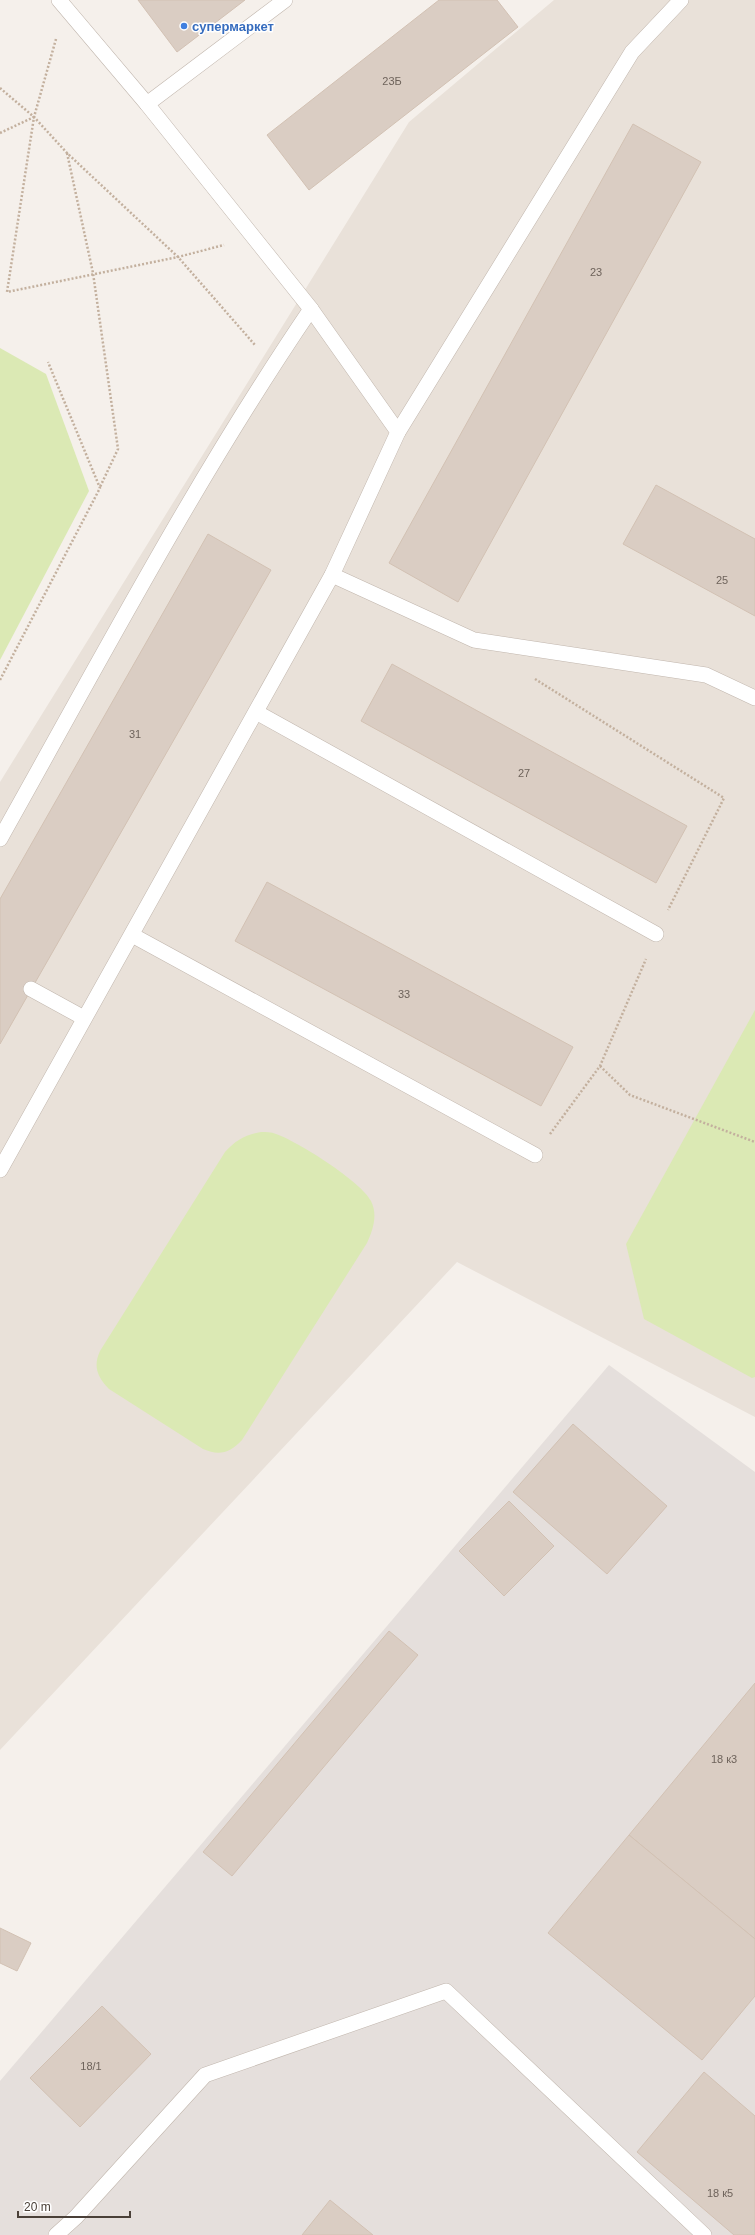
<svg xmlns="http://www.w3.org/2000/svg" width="755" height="2235" font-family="Helvetica,sans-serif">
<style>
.residential{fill:#e9e1d9}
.industrial{fill:#e5dfdc}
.green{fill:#dbe9b4}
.building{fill:#dacdc3;stroke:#d2c1b3}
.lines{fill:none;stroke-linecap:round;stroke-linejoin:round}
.service-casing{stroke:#c1b6ad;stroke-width:16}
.path{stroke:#c3b09e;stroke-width:2.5;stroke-dasharray:2 2;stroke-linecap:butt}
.service{stroke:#fff;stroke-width:15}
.shop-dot{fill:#3f7fe0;stroke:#fff;stroke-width:1.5}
.labels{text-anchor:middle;stroke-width:3;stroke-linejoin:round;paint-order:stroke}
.number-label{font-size:11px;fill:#6e635b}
.shop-label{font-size:13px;font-weight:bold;fill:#366cbe;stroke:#fff;text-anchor:start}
</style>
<rect width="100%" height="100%" fill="#f5f0eb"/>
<!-- residential -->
<path class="residential" d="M554,0H755V1417L457,1262L0,1750V782L409,122Z"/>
<!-- industrial -->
<path class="industrial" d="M609,1365L755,1472V2235H0V2081Z"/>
<!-- green -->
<g class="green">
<path d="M0,348L46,374L89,491L0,660Z"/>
<path d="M755,1010V1377L752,1378L644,1319L626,1244Z"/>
<path d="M261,1132C266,1132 271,1132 276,1134C297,1141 362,1182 371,1201C378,1215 373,1230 367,1243L242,1440C230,1453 219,1456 203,1449L109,1389C97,1377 93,1366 100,1351L225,1152C236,1140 245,1135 261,1132Z"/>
</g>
<!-- building -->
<g class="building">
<path d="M138,0H245L177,52Z"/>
<path d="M439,0H497L518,27L309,190L267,135Z"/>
<path d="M633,124L701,162L458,602L389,563Z"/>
<path d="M656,485L755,539V616L623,544Z"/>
<path d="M208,534L271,570L0,1044V899Z"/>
<path d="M392,664L687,826L656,883L361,721Z"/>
<path d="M267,882L573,1047L541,1106L235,941Z"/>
<path d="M573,1424L667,1506L607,1574L513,1492Z"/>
<path d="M509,1501L554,1546L504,1596L459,1551Z"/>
<path d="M389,1631L418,1655L232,1876L203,1852Z"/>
<path d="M755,1683V1939L629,1835Z"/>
<path d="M629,1835L755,1939V1996L702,2060L548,1933Z"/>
<path d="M0,1928L31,1943L17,1971L0,1963Z"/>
<path d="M102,2006L151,2054L80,2127L30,2078Z"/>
<path d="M704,2072L755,2116V2235H734L637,2152Z"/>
<path d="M330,2200L373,2235H302Z"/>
</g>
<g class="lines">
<!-- service casing -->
<g class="service-casing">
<g id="service">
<path d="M147,104L285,0"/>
<path d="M398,432L632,52L681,0"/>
<path d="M332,575L474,640L706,675L755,698"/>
<path d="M256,712L656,934"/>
<path d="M0,839C100,661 196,478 311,309"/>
<path d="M132,935L535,1155"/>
<path d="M31,989L84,1018"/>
<path d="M0,1170L332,575L398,432L311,309L147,104L59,0"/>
<path d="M56,2235L76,2217L205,2075L446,1991L704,2235"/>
</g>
</g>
<!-- path -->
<g class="path">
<path d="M56,39L34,117L7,292L178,257L224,245"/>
<path d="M0,88L34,117L67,153L178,257L255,345"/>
<path d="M0,133L34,117"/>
<path d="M67,153L93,273L118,449L100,487"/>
<path d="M535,679L724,798L668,910"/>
<path d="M0,680L100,488L48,362"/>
<path d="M600,1066L630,1095L755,1142"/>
<path d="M550,1134L600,1066L646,959"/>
</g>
<!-- service -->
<use href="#service" class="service"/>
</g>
<!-- markers -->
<circle class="shop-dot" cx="184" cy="26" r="4"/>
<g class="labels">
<!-- number labels -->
<g class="number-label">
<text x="392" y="85">23Б</text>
<text x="596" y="276">23</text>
<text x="722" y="584">25</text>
<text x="135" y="738">31</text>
<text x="524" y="777">27</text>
<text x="404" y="998">33</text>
<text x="724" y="1763">18 к3</text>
<text x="91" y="2070">18/1</text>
<text x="720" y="2197">18 к5</text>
</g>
<!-- shop labels -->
<g class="shop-label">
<text x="192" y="31">супермаркет</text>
</g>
</g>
<!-- scale -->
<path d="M18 2211v6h112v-6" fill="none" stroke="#4a4038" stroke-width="2"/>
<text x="24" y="2211" font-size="12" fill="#4a4038" stroke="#ffffff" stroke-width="3" paint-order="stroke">20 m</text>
</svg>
